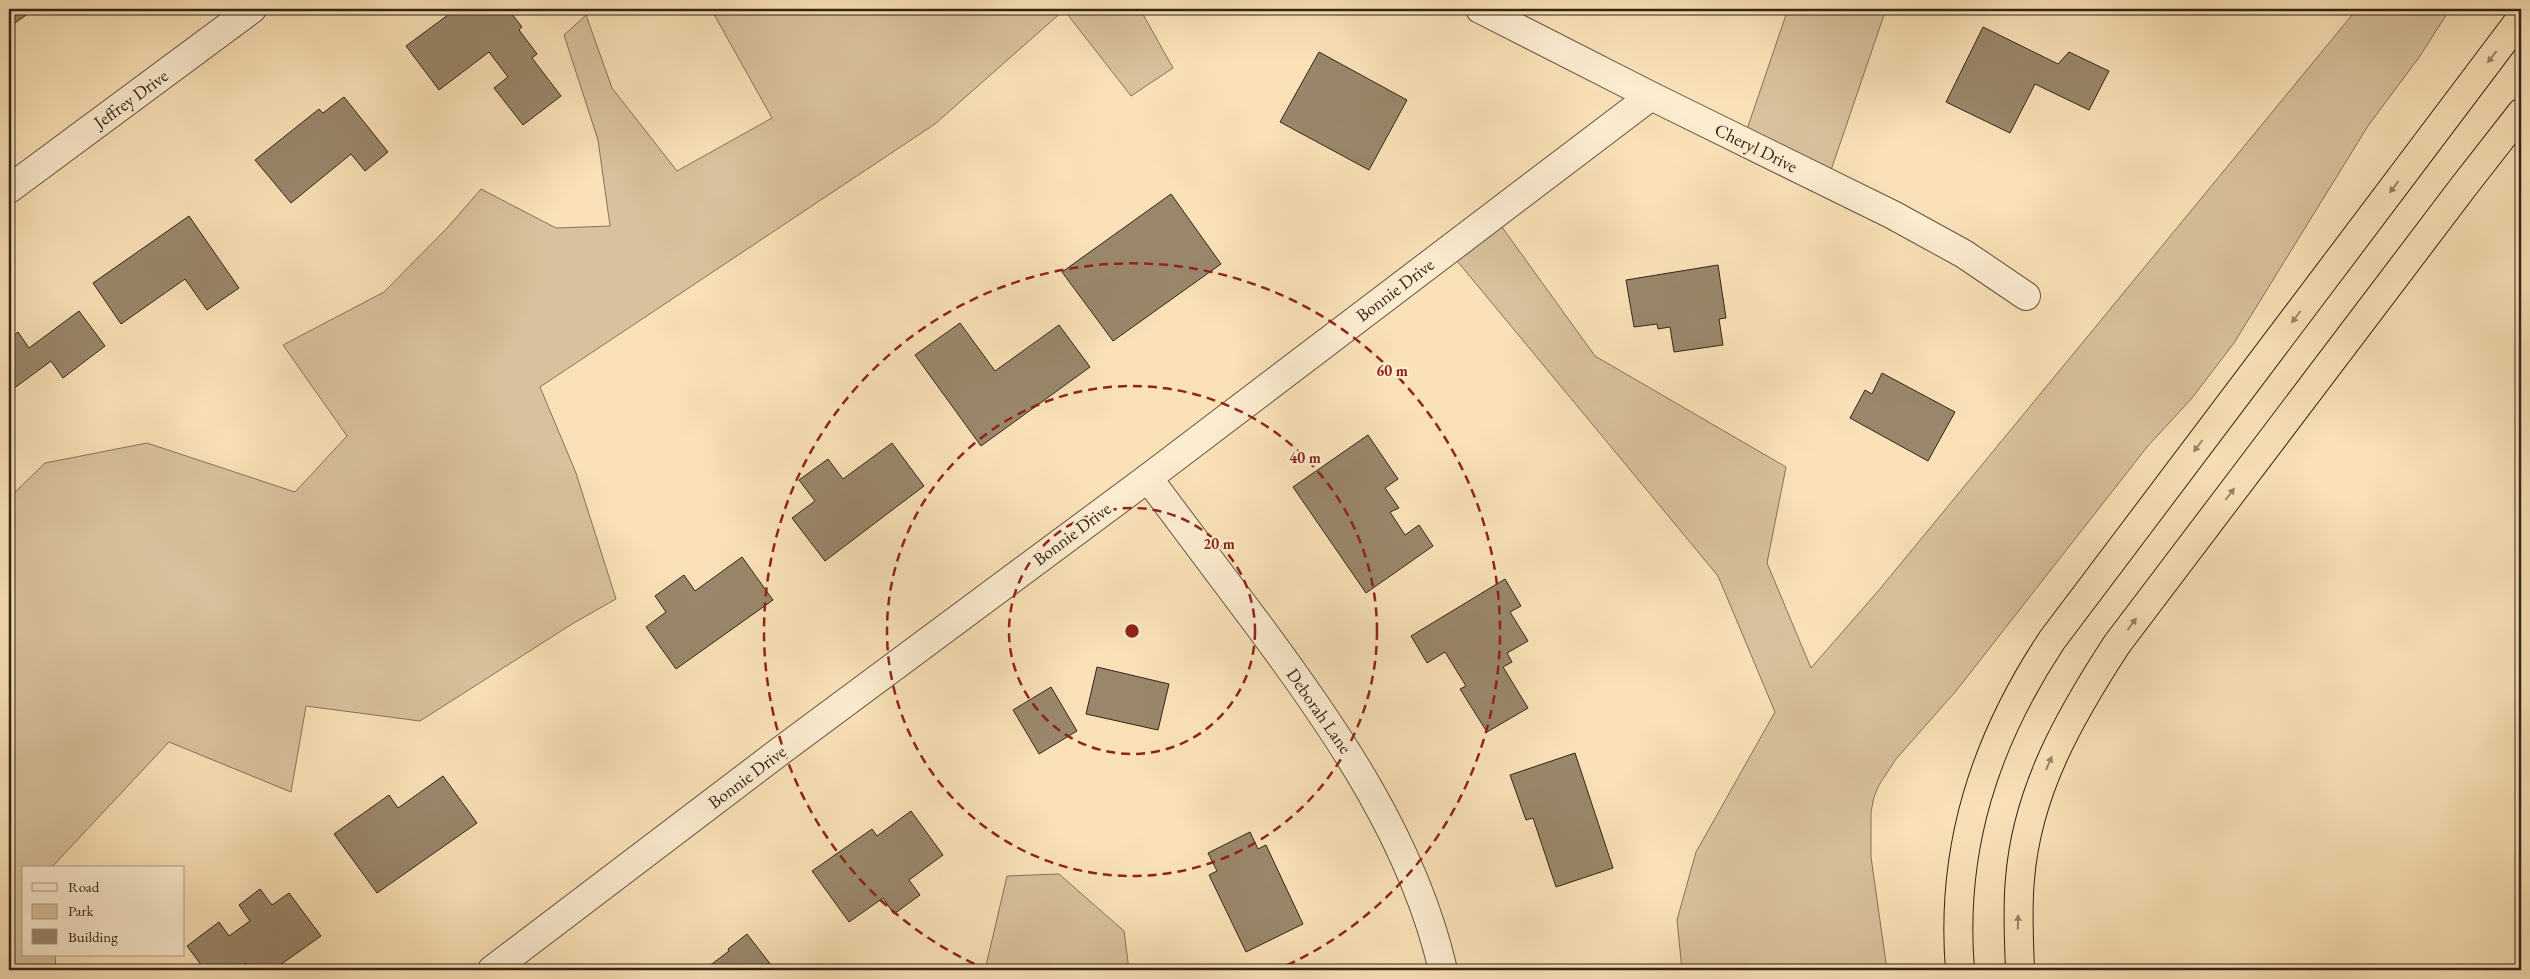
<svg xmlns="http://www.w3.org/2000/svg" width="2530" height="979" font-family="'EB Garamond',serif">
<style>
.green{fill:#d8c19c;stroke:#84735a}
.building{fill:#9a876b;stroke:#312518}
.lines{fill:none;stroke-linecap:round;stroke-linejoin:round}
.street-casing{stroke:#635440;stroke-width:30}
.highway-casing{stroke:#312518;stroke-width:30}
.street{stroke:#fcecd0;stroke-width:28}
.highway{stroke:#fae1b7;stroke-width:28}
.oneway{fill:#968368}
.ring{fill:none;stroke:#8f2418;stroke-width:2.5;stroke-dasharray:9 6}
.labels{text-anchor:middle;stroke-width:5;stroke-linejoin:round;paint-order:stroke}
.street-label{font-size:18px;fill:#312518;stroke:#fcecd0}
.centre{fill:#8f2418;stroke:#fcecd0;stroke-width:2.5}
.ring-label{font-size:15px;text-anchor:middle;font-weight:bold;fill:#8f2418;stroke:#fcecd0;stroke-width:5;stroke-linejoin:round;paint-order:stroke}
</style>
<rect width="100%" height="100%" fill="#fae1b7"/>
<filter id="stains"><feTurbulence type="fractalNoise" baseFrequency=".004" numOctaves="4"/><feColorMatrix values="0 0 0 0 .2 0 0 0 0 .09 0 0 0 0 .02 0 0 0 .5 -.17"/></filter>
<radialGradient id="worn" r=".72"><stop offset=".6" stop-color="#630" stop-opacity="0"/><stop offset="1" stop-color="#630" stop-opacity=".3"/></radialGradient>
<!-- green -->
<g class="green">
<path d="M711,9H1008L1016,15L1022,9H1140L1173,68L1131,96L1064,10L935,124L540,387L576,473L616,599L572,624L420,721L306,706L291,792L169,742L51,868H24V955H55L56,970H9V498L45,463L147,443L295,492L347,436L283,345L384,292L447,228L481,189L556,228L610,226L598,140L564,35L586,15L612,88L677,171L772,118Z"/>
<path d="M1788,9H1886L1827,182L1743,141Z"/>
<path d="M2357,9H2450L2420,56L2368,126L2234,343L2192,398L2147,447L1956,691L1896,759L1879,785L1874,797L1871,812V857L1887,970H1682L1677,920L1696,852L1775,712L1718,576L1448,250L1494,216L1595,356L1786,467L1767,563L1811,668L1879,590Z"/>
<path d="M1059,874L1124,931L1129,970H985L1007,876Z"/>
</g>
<!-- building -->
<g class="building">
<path d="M9,9H35L9,27Z"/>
<path d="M456,9H508L522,27L519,30L537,54L532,58L561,96L523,125L494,88L508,77L489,52L439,90L406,46Z"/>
<path d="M1983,27L2058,64L2069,52L2109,71L2089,110L2035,84L2010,133L1946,102Z"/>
<path d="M1319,52L1407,100L1369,170L1280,122Z"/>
<path d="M344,97L388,152L365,171L351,154L291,203L255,160L319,109L323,113Z"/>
<path d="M1171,194L1221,264L1113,341L1062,272Z"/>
<path d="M189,216L239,288L207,310L185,279L121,324L93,283Z"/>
<path d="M1718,265L1726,318L1719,319L1723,345L1674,352L1670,327L1658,329L1657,324L1634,327L1626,280Z"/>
<path d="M79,311L105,346L63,378L51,361L9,392V339L18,332L29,348Z"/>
<path d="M960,323L995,371L1059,325L1090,367L981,446L915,355Z"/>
<path d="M1882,373L1955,412L1928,461L1850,418L1865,390L1872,394Z"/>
<path d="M1368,435L1398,479L1385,488L1399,508L1390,512L1405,535L1419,525L1433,546L1366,593L1293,487Z"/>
<path d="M892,443L924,486L825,561L792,518L815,501L799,480L828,459L843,479Z"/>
<path d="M742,557L773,600L676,669L646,627L666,612L655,596L684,575L695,591Z"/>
<path d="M1505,579L1521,606L1510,612L1528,641L1507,653L1512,662L1503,667L1528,708L1487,732L1460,689L1466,686L1445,652L1427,663L1411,636Z"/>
<path d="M1097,667L1169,684L1158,730L1086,714Z"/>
<path d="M1051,687L1077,731L1039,754L1013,710Z"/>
<path d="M1575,753L1613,868L1556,887L1533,818L1526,820L1510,775Z"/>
<path d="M443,776L477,823L377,893L334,834L389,795L398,808Z"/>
<path d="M911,811L943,855L909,880L920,895L894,914L883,898L849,922L812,871L872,829L877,836Z"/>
<path d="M1250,832L1258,849L1266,845L1303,924L1246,952L1209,875L1217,871L1208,853Z"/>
<path d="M260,889L272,905L289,893L321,936L273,970H251L246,963L237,970H205L187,946L219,922L229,936L250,921L239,905Z"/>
<path d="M747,934L775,970H704L729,951L728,949Z"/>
<path d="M1629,967V970H1601Z"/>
</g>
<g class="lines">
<!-- street casing -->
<g class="street-casing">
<g id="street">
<path d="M1480,9L1651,96L1893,215L1964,254L2026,296"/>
<path d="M9,189L252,9"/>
<path d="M1148,478C1185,527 1222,577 1259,626C1337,731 1413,841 1443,970"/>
<path d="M492,970L775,755L1148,478L1651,96"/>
</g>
</g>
<!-- highway casing -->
<g class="highway-casing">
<g id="highway">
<path d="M1960,970C1950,848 1985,741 2052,640L2521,18"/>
<path d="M2020,970C2019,940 2017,910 2020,879C2027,791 2070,716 2117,644L2464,186L2521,113"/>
</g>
</g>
<!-- street -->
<use href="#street" class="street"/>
<!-- highway -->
<use href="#highway" class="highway"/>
</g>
<!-- one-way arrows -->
<defs><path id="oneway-solid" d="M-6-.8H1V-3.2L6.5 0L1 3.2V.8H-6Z" transform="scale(1.25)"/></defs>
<g class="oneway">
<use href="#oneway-solid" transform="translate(2492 57) rotate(127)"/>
<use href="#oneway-solid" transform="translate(2394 187) rotate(127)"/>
<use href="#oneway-solid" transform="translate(2296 317) rotate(127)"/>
<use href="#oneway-solid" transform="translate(2198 446) rotate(127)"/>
<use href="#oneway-solid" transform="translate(2230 494) rotate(-53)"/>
<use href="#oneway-solid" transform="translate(2132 624) rotate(-53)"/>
<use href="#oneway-solid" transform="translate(2049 763) rotate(-67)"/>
<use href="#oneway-solid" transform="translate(2018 922) rotate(-89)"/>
</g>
<!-- distance rings -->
<g class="ring">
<circle cx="1132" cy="631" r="123"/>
<circle cx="1132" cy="631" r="245"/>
<path d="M988 970A368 368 0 1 1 1276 970"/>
</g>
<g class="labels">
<!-- street labels -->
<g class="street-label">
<text transform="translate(131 99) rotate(-36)" y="6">Jeffrey Drive</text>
<text transform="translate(1756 148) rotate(26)" y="6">Cheryl Drive</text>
<text transform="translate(1395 290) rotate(-37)" y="6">Bonnie Drive</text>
<text transform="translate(1072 534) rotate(-37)" y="6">Bonnie Drive</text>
<text transform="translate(1319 711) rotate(55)" y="6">Deborah Lane</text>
<text transform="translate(747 777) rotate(-37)" y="6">Bonnie Drive</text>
</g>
</g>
<circle cx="1132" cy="631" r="8" class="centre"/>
<g class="ring-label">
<text x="1392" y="376">60 m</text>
<text x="1305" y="463">40 m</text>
<text x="1219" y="549">20 m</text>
</g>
<!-- margin -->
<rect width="2530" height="979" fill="none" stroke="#fae1b7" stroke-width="30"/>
<rect x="10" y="10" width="2510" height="959" fill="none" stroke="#312518" stroke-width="2.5"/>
<rect x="15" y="15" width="2500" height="949" fill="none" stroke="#312518"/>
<!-- legend -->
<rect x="22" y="866" width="162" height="90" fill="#fcecd0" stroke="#ab9c86"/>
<rect x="32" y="883" width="25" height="8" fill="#fcecd0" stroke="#ab9c86"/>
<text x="68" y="892" font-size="15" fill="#312518">Road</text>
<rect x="32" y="904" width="25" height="15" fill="#d8c19c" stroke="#ab9c86"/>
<text x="68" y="916" font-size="15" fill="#312518">Park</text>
<rect x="32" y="929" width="25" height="15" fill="#9a876b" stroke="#ab9c86"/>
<text x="68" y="942" font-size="15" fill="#312518">Building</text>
<rect width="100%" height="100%" filter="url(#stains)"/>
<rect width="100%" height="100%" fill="url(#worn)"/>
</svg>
